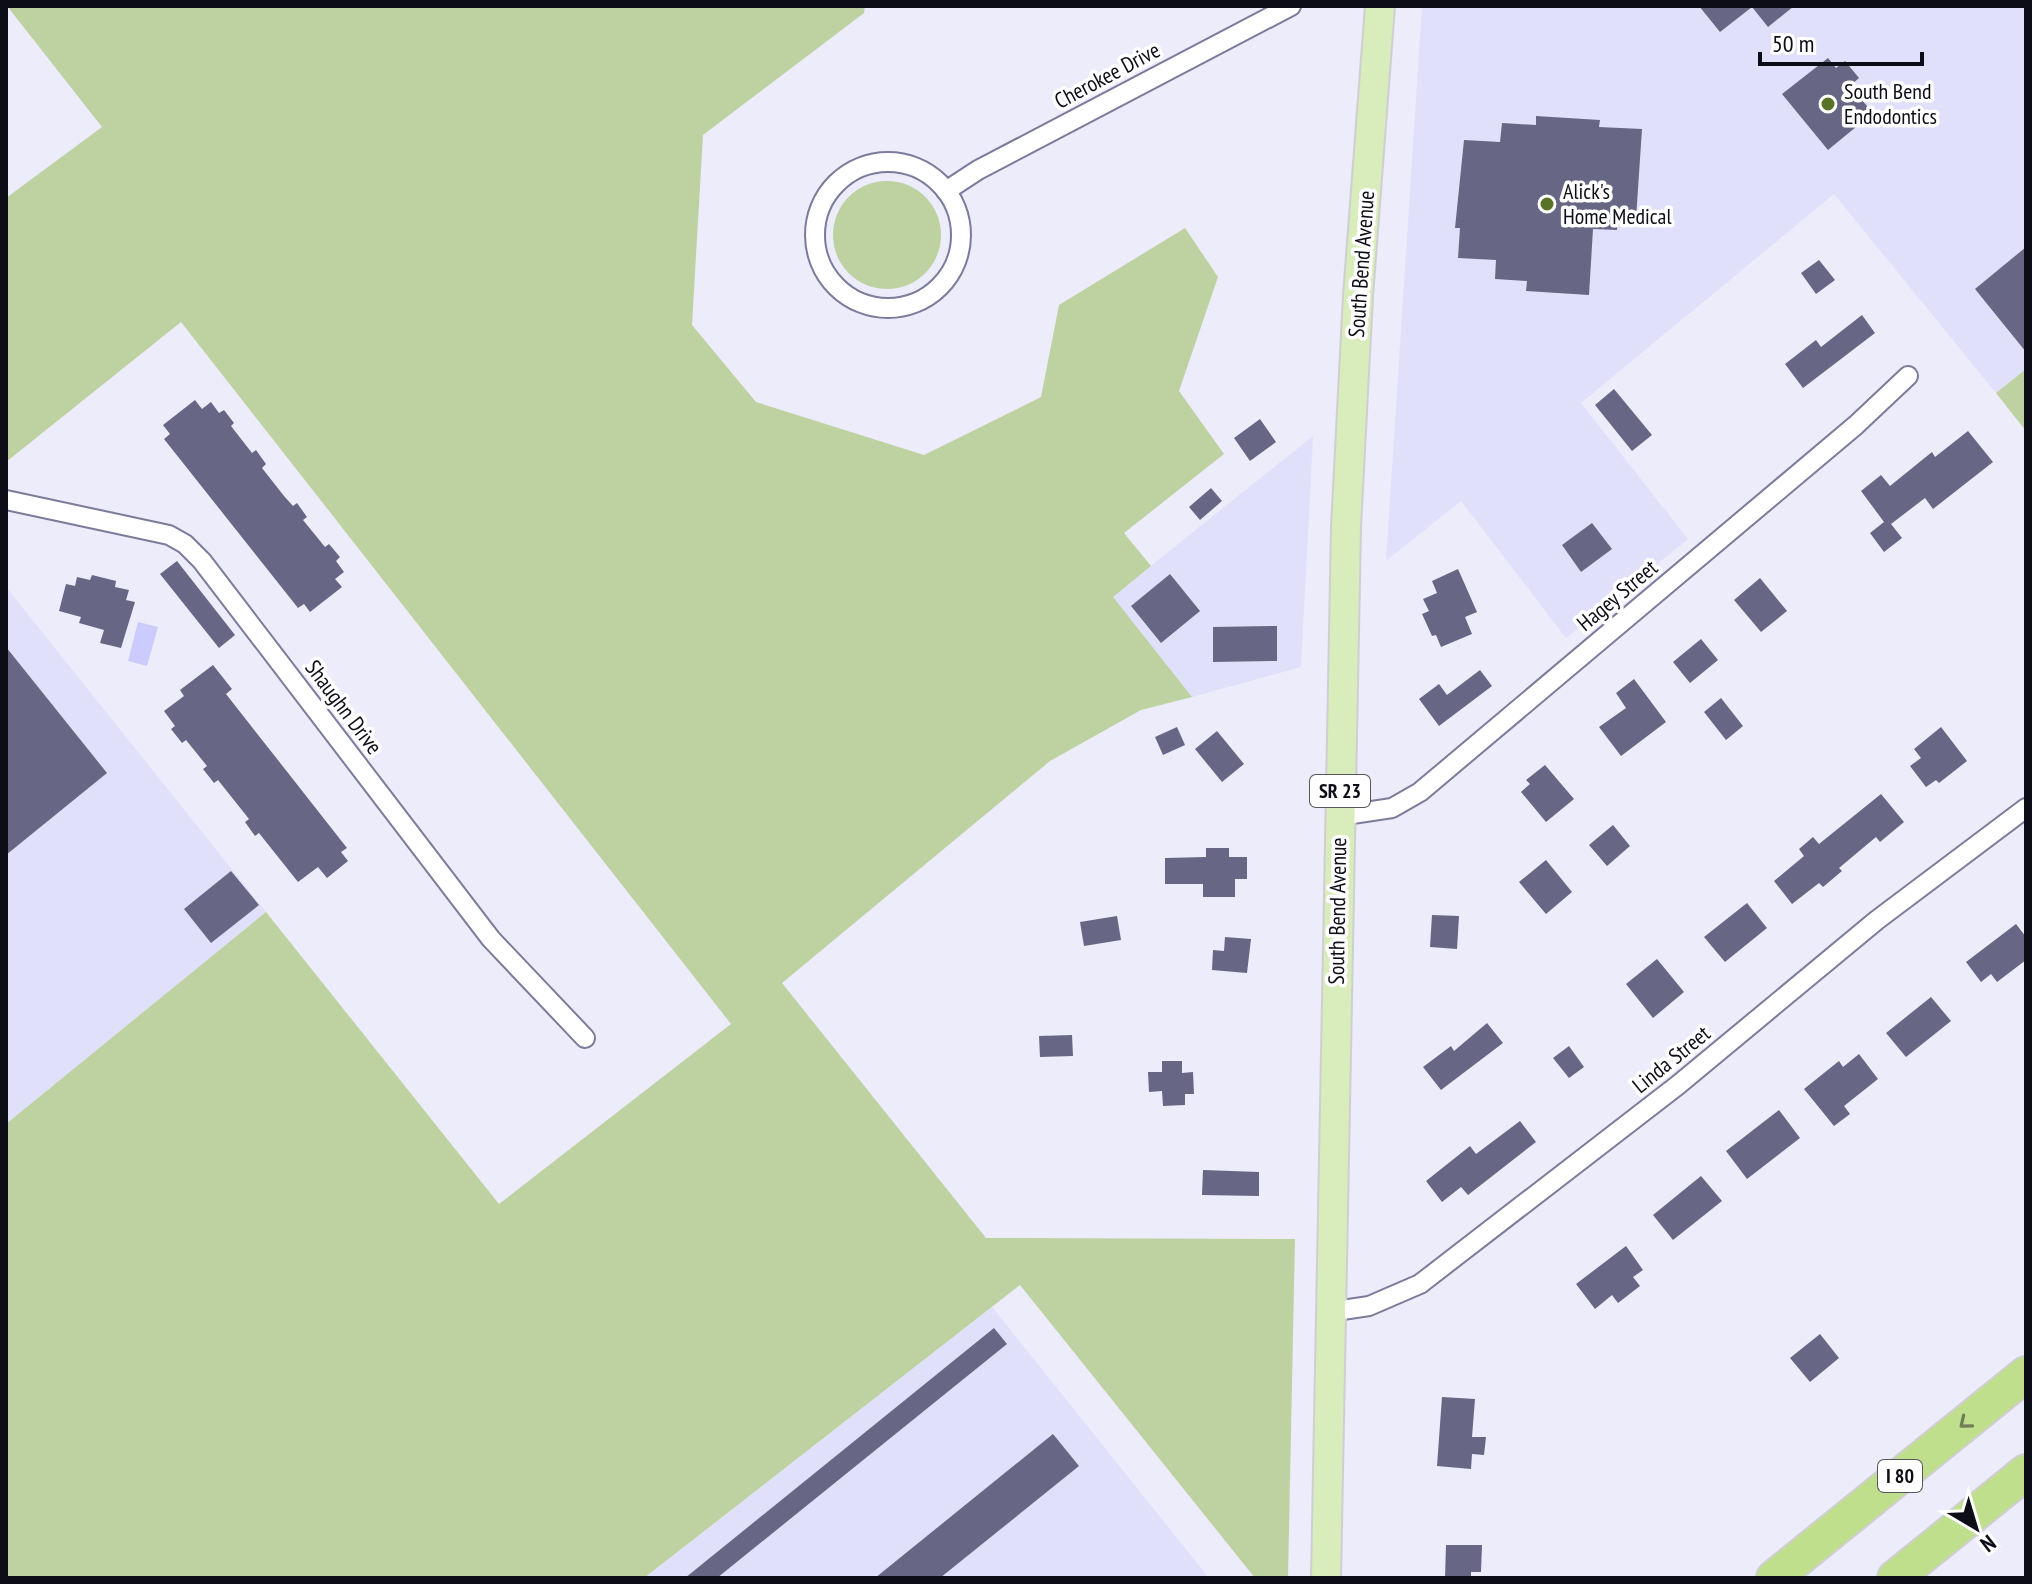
<svg xmlns="http://www.w3.org/2000/svg" width="2032" height="1584" font-family="'PT Sans Narrow',sans-serif">
<style>
.built{fill:#e0e0fa}
.green{fill:#bed1a1}
.water{fill:#cbcbfe}
.building{fill:#676785}
.lines{fill:none;stroke-linecap:round;stroke-linejoin:round}
.street-casing{stroke:#7b7b9b;stroke-width:22}
.primary-casing{stroke:#cfcfd1;stroke-width:32}
.highway-casing{stroke:#cfcfd1;stroke-width:38}
.street{stroke:#fff;stroke-width:18}
.primary{stroke:#d9ecbb;stroke-width:28}
.highway{stroke:#c0df8d;stroke-width:34}
.oneway{stroke:#6f8058}
.poi-dot{fill:#597225;stroke:#fff;stroke-width:3}
.labels{text-anchor:middle;stroke-width:7;stroke-linejoin:round;paint-order:stroke}
.shield{fill:#fff;stroke:#56565d;stroke-width:2}
.shield-label{font-size:20px;font-weight:bold;fill:#0d0d18}
.street-label{font-size:22px;fill:#0d0d18;stroke:#fff}
.poi-label{font-size:22px;fill:#0d0d18;stroke:#fff;text-anchor:start}
</style>
<rect width="100%" height="100%" fill="#ececfb"/>
<!-- built -->
<g class="built">
<path d="M1422,6H2026V369L1996,393L1834,194L1581,403L1688,539L1566,638L1461,501L1386,561Z"/>
<path d="M1313,436L1301,667L1192,697L1112,597Z"/>
<path d="M6,587L266,912L6,1124Z"/>
<path d="M992,1307L1209,1578H644Z"/>
</g>
<!-- green -->
<g class="green">
<path d="M7,6H865L864,13L703,135L692,325L756,402L924,455L1041,397L1059,305L1185,228L1218,277L1179,391L1224,454L1124,533L1151,566L1113,597L1192,697L1141,710L1050,761L782,983L986,1238L1295,1239L1288,1578H1255L1020,1285L644,1578H6V1124L266,912L499,1204L731,1024L181,322L6,462V198L102,127Z"/>
<circle cx="887" cy="235" r="54"/>
<path d="M2026,369V431L1996,393Z"/>
</g>
<!-- water -->
<path class="water" d="M138,622L158,627L147,666L128,661Z"/>
<!-- building -->
<g class="building">
<path d="M1699,6H1794L1768,27L1752,7L1720,32Z"/>
<path d="M1828,58L1836,68L1845,61L1859,78L1850,86L1873,113L1828,150L1782,94Z"/>
<path d="M1536,116L1600,120L1599,127L1642,129L1636,219L1618,218L1617,230L1593,229L1589,295L1526,291L1527,281L1495,279L1496,260L1458,258L1460,228H1455L1464,140L1500,142L1502,123L1536,125Z"/>
<path d="M2026,247V352L1975,289Z"/>
<path d="M1819,260L1835,280L1816,294L1801,273Z"/>
<path d="M1862,315L1875,333L1803,388L1785,364L1816,340L1821,347Z"/>
<path d="M1614,389L1652,435L1632,451L1595,405Z"/>
<path d="M195,400L202,409L211,402L219,413L224,410L234,423L231,426L252,453L256,450L266,464L262,468L284,496L293,506L297,503L307,517L303,520L325,547L329,544L340,557L336,561L344,572L335,579L342,587L310,612L304,604L298,608L164,439L170,434L163,425Z"/>
<path d="M1260,419L1276,442L1250,461L1234,438Z"/>
<path d="M1968,431L1993,462L1933,509L1925,498L1891,524L1902,538L1884,552L1870,533L1884,522L1861,491L1881,475L1890,486L1932,452L1935,457Z"/>
<path d="M1211,488L1222,501L1200,520L1189,507Z"/>
<path d="M1592,523L1612,549L1581,572L1562,545Z"/>
<path d="M177,561L235,635L219,648L160,574Z"/>
<path d="M1458,569L1477,612L1465,617L1472,634L1441,647L1436,635L1432,636L1422,614L1429,611L1423,599L1437,593L1432,581Z"/>
<path d="M1170,574L1200,611L1161,643L1131,606Z"/>
<path d="M92,575L116,581L115,587L129,590L126,600L135,602L121,648L100,643L104,630L79,623L81,617L59,611L66,584L75,586L77,577L90,580Z"/>
<path d="M1760,578L1787,611L1761,632L1734,600Z"/>
<path d="M1277,626V661L1213,662V627Z"/>
<path d="M1701,639L1718,660L1690,683L1673,662Z"/>
<path d="M6,647L107,773L6,855Z"/>
<path d="M213,665L232,689L226,694L347,848L341,852L348,861L327,878L318,867L298,882L259,833L255,836L245,822L249,819L218,780L214,783L203,769L207,766L186,740L182,743L171,729L175,726L164,711L184,696L180,690Z"/>
<path d="M1480,670L1492,686L1439,726L1419,699L1439,684L1447,695Z"/>
<path d="M1634,679L1666,722L1621,756L1599,727L1626,708L1616,693Z"/>
<path d="M1721,698L1743,726L1726,740L1704,712Z"/>
<path d="M1177,727L1185,745L1163,755L1155,737Z"/>
<path d="M1941,727L1967,761L1939,783L1936,780L1926,787L1910,766L1921,758L1914,749Z"/>
<path d="M1217,731L1244,764L1222,782L1195,749Z"/>
<path d="M1545,765L1574,799L1546,822L1521,792L1530,784L1526,780Z"/>
<path d="M1881,794L1904,822L1880,842L1876,837L1839,868L1842,871L1823,887L1819,883L1792,904L1774,881L1804,856L1799,849L1813,837L1819,844Z"/>
<path d="M1613,825L1630,846L1607,866L1589,845Z"/>
<path d="M1206,848H1229V857H1247V879H1235V897H1203V884H1165V858L1206,857Z"/>
<path d="M1546,860L1572,892L1546,914L1519,882Z"/>
<path d="M231,871L259,905L211,943L184,909Z"/>
<path d="M1747,903L1767,928L1725,962L1704,937Z"/>
<path d="M1432,915L1459,916L1457,949L1430,947Z"/>
<path d="M1117,916L1121,940L1084,946L1080,922Z"/>
<path d="M2016,924L2026,937V960L1997,982L1991,974L1981,982L1966,962Z"/>
<path d="M1225,937L1251,939L1247,973L1212,970L1213,950L1224,951Z"/>
<path d="M1657,959L1684,992L1653,1018L1626,984Z"/>
<path d="M1931,997L1951,1021L1906,1057L1886,1033Z"/>
<path d="M1487,1023L1503,1043L1441,1090L1423,1067L1451,1046L1454,1051Z"/>
<path d="M1072,1035L1073,1056L1040,1057L1039,1036Z"/>
<path d="M1569,1046L1584,1067L1569,1078L1553,1058Z"/>
<path d="M1859,1054L1878,1079L1844,1106L1850,1114L1834,1126L1804,1089L1839,1061L1843,1067Z"/>
<path d="M1162,1061H1182V1073L1193,1072L1194,1094H1185V1105L1163,1106L1162,1091L1149,1092L1148,1072H1162Z"/>
<path d="M1779,1110L1800,1138L1747,1179L1726,1151Z"/>
<path d="M1520,1121L1536,1142L1468,1195L1461,1187L1442,1202L1426,1181L1470,1146L1476,1154Z"/>
<path d="M1203,1170L1259,1172V1196L1202,1195Z"/>
<path d="M1701,1176L1722,1201L1673,1240L1653,1215Z"/>
<path d="M1626,1246L1643,1270L1633,1277L1640,1286L1618,1303L1612,1295L1595,1309L1576,1284Z"/>
<path d="M994,1328L1007,1344L717,1578H685Z"/>
<path d="M1820,1334L1839,1358L1810,1382L1790,1358Z"/>
<path d="M1442,1397L1475,1399L1472,1437H1486L1484,1455L1472,1454L1471,1469L1437,1466Z"/>
<path d="M1053,1434L1079,1466L940,1578H875Z"/>
<path d="M1446,1545H1482L1481,1572H1471V1578H1445Z"/>
</g>
<g class="lines">
<!-- street casing -->
<g class="street-casing">
<g id="street">
<circle cx="888" cy="235" r="73"/>
<path d="M946,191L978,170L1291,6"/>
<path d="M6,500L169,535L185,544L202,561L491,939L585,1038"/>
<path d="M1339,816L1392,808L1420,792L1856,425L1908,376"/>
<path d="M1329,1312L1369,1306L1420,1284L1678,1085L1877,920L2026,808"/>
</g>
</g>
<!-- primary casing -->
<g class="primary-casing">
<path id="primary" d="M1326,1578L1346,527L1358,296L1380,6"/>
</g>
<!-- highway casing -->
<g class="highway-casing">
<g id="highway">
<path d="M1774,1578L2026,1374"/>
<path d="M1895,1578L2026,1472"/>
</g>
</g>
<!-- street -->
<use href="#street" class="street"/>
<!-- primary -->
<use href="#primary" class="primary"/>
<!-- highway -->
<use href="#highway" class="highway"/>
</g>
<!-- one-way arrows -->
<defs><path id="oneway-chevron" d="M-2-3.5L2.5 0L-2 3.5" fill="none" stroke-width="1.6" stroke-linecap="round" stroke-linejoin="round" transform="scale(2)"/></defs>
<use class="oneway" href="#oneway-chevron" transform="translate(1965 1423) rotate(141)"/>
<!-- markers -->
<g class="poi-dot">
<circle cx="1828" cy="104" r="8"/>
<circle cx="1547" cy="204" r="8"/>
</g>
<g class="labels">
<!-- shield labels -->
<g class="shield">
<rect x="1310" y="775" width="60" height="32" rx="6"/>
<rect x="1878" y="1460" width="44" height="32" rx="6"/>
</g>
<g class="shield-label">
<text x="1340" y="798">SR 23</text>
<text x="1900" y="1483">I 80</text>
</g>
<!-- street labels -->
<g class="street-label">
<text transform="translate(1107 75) rotate(-28)" y="8">Cherokee Drive</text>
<text transform="translate(1361 264) rotate(-86)" y="8">South Bend Avenue</text>
<text transform="translate(1617 595) rotate(-40)" y="8">Hagey Street</text>
<text transform="translate(344 707) rotate(53)" y="8">Shaughn Drive</text>
<text transform="translate(1337 911) rotate(-89)" y="8">South Bend Avenue</text>
<text transform="translate(1671 1059) rotate(-39)" y="8">Linda Street</text>
</g>
<!-- poi labels -->
<g class="poi-label">
<text x="1844" y="99">South Bend<tspan x="1844" dy="25">Endodontics</tspan></text>
<text x="1563" y="199">Alick's<tspan x="1563" dy="25">Home Medical</tspan></text>
</g>
</g>
<!-- border -->
<rect width="2032" height="1584" fill="none" stroke="#0d0d18" stroke-width="16"/>
<!-- north arrow -->
<g transform="translate(1976 1528) rotate(142)" stroke="#ffffff" stroke-width="6" paint-order="stroke">
<path d="M0-6L14 30L0 20L-14 30Z" fill="#0d0d18"/>
<text y="-12" font-size="22" font-weight="bold" text-anchor="middle" fill="#0d0d18">N</text>
</g>
<!-- scale -->
<path d="M1760 52v12h162v-12" fill="none" stroke="#0d0d18" stroke-width="4"/>
<text x="1772" y="52" font-size="24" fill="#0d0d18" stroke="#ffffff" stroke-width="6" paint-order="stroke">50 m</text>
</svg>
